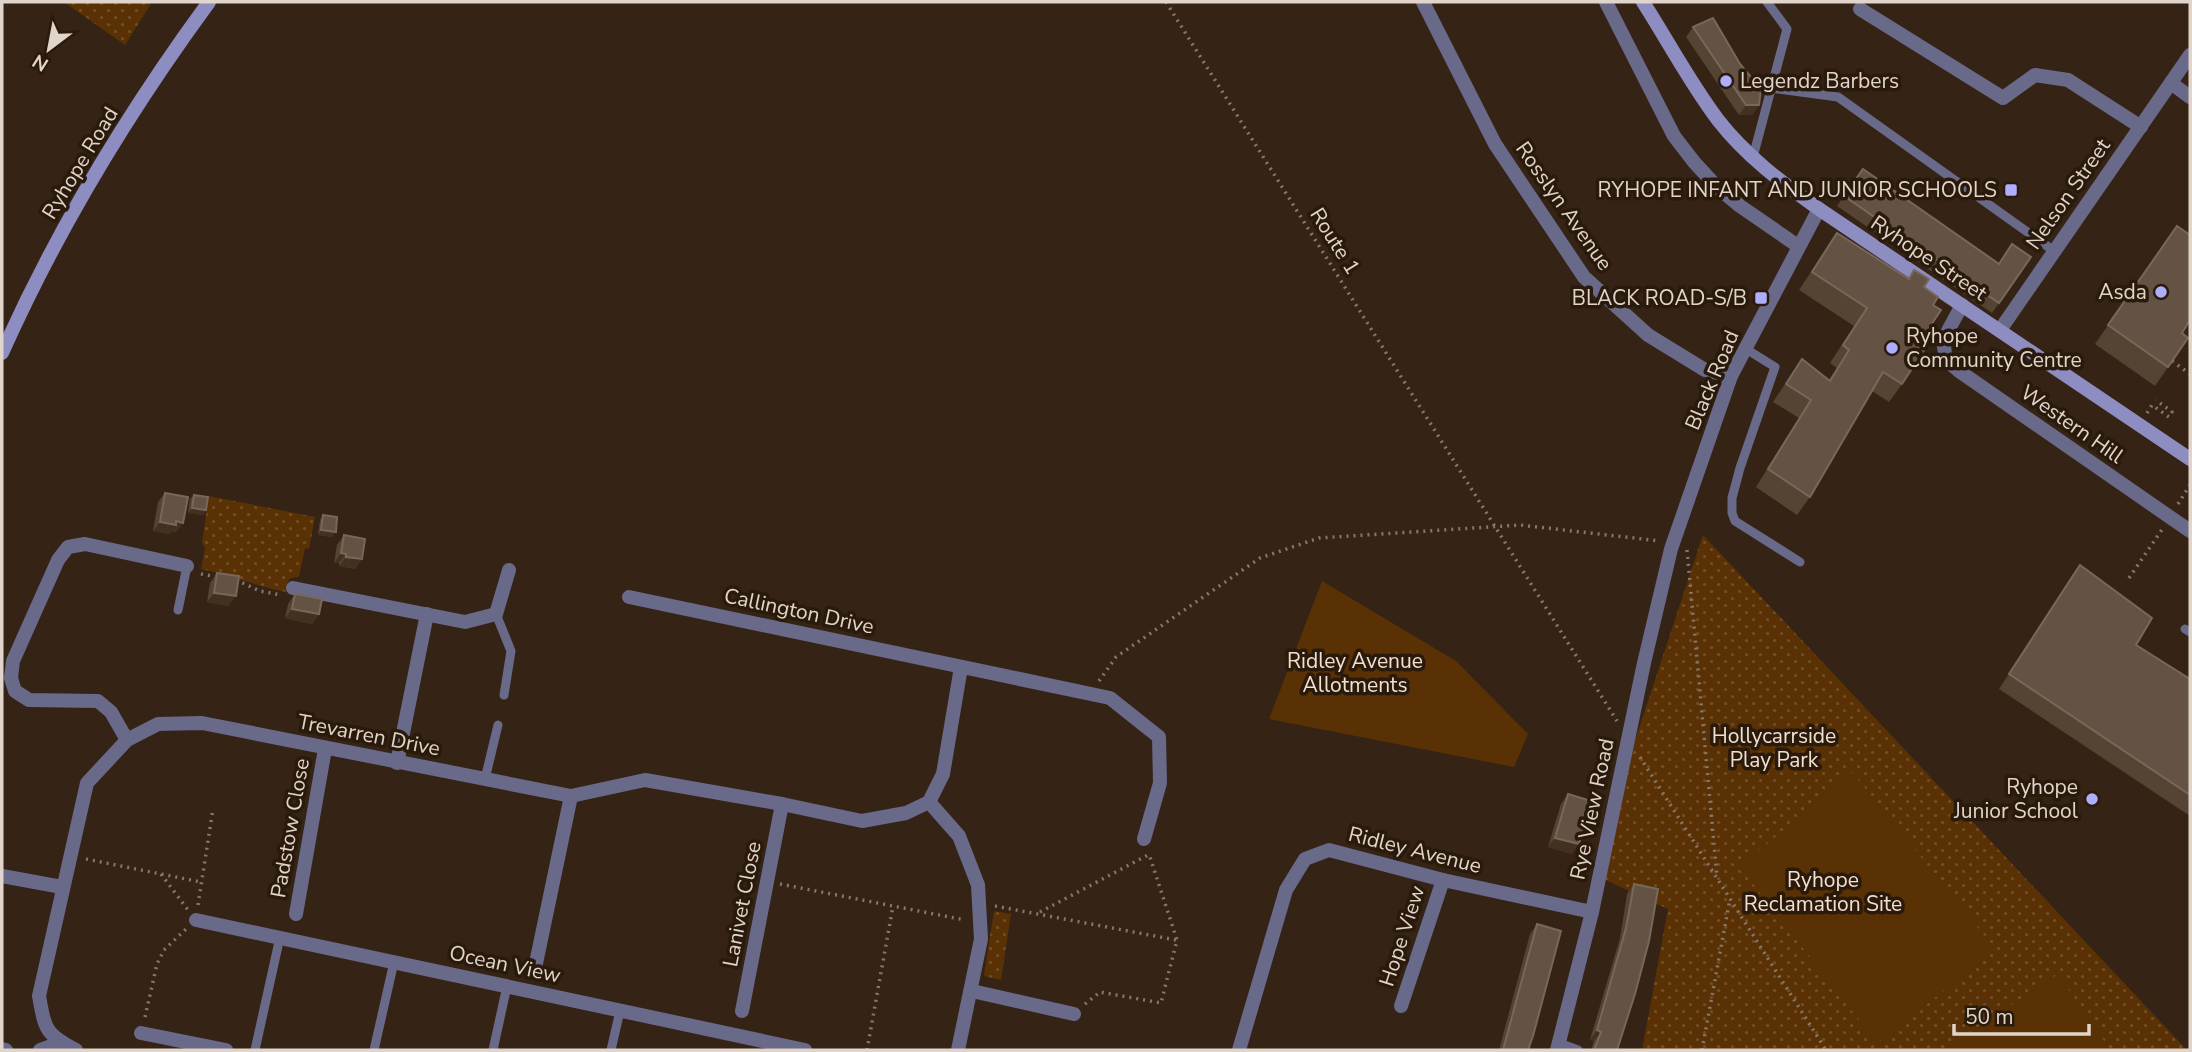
<svg xmlns="http://www.w3.org/2000/svg" width="2192" height="1052" font-family="'Nunito Sans',sans-serif">
<style>
.grass{fill:url(#grass-dots)}
.garden{fill:#593104}
.lines{fill:none;stroke-linecap:round;stroke-linejoin:round}
.path{stroke:#86786c;stroke-width:3.5;stroke-dasharray:2 5;stroke-linecap:butt}
.service{stroke:#69698a;stroke-width:9}
.minor{stroke:#69698a;stroke-width:14}
.tertiary{stroke:#69698a;stroke-width:14}
.secondary{stroke:#8d8dc2;stroke-width:14}
.wall{fill:#554434}
.shaded-wall{fill:#423121}
.building{fill:#645345;stroke:#78685a;stroke-width:2}
.poi-dot{fill:#afaefa;stroke:#2a1a0c;stroke-width:2.5}
.labels{text-anchor:middle;stroke-width:7;stroke-linejoin:round;paint-order:stroke}
.poi-label{font-size:21px;fill:#e0d4cb;stroke:#2a1a0c;text-anchor:end}
.street-label{font-size:21px;fill:#e0d4cb;stroke:#2a1a0c}
.park-label{font-size:21px;fill:#f1dfd0;stroke:#2a1a0c}
</style>
<defs>
<pattern id="grass-dots" width="8" height="8" patternUnits="userSpaceOnUse" patternTransform="scale(1.75)"><rect width="8" height="8" fill="#593104"/><path d="M2 2h.1M6 6h.1" fill="none" stroke="#714e27" stroke-width="1.8" stroke-linecap="round"/></pattern>
</defs>
<rect width="100%" height="100%" fill="#352415"/>
<!-- grass -->
<g class="grass">
<path d="M64,2H152L125,45Z"/>
<path d="M209,496L315,517L309,549L305,548L299,576L289,579L286,592C257,586 230,575 201,569L205,548L202,542Z"/>
<path d="M1703,535L2187,1050H1642L1668,909L1599,877L1616,798Z"/>
<path d="M994,911L1011,914L1001,980L984,976Z"/>
</g>
<!-- garden -->
<g class="garden">
<path d="M1322,581L1456,661L1528,734L1514,767L1269,719Z"/>
<path d="M1852,772L1996,950L1877,1043L1740,867Z"/>
<path d="M2058,974L2110,1050H1943Z"/>
</g>
<g class="lines">
<!-- path -->
<g class="path">
<path d="M1166,2L1617,721"/>
<path d="M2172,361L2190,374"/>
<path d="M2147,413L2152,405L2169,417L2172,412L2156,400"/>
<path d="M2178,504L2190,485"/>
<path d="M1687,550L1717,877"/>
<path d="M201,574L218,577"/>
<path d="M2129,578L2163,528"/>
<path d="M236,580L260,591L281,595"/>
<path d="M1099,681L1116,657L1260,558L1319,538L1520,525L1660,541"/>
<path d="M1640,757L1826,1050"/>
<path d="M86,859L201,882"/>
<path d="M161,874L188,910"/>
<path d="M780,884L965,920"/>
<path d="M198,905L213,809"/>
<path d="M995,906L1176,940"/>
<path d="M1040,912L1148,855"/>
<path d="M1085,1004L1100,992L1161,1003L1177,940L1149,854"/>
<path d="M145,1017L157,964L164,950L186,929"/>
<path d="M867,1050L893,906"/>
<path d="M1702,1050L1730,899"/>
</g>
<!-- service -->
<g class="service">
<path d="M1771,88L1838,97L2054,251"/>
<path d="M1753,157L1787,29L1767,2"/>
<path d="M1746,349L1775,367L1740,468L1732,498V513L1735,521L1800,562"/>
<path d="M178,610L187,566"/>
<path d="M496,614L511,651L504,695"/>
<path d="M2185,629L2190,632"/>
<path d="M485,779L498,725"/>
<path d="M1559,1043L1578,1050"/>
<path d="M255,1050L280,937"/>
<path d="M374,1050L394,962"/>
<path d="M493,1050L507,986"/>
<path d="M611,1050L620,1011"/>
</g>
<!-- minor -->
<g class="minor">
<path d="M1423,2L1495,144L1584,277L1648,335L1705,370L1731,376"/>
<path d="M1606,2L1674,136L1694,162L1717,187L1740,206L1798,246"/>
<path d="M1860,9L2003,98L2035,75L2068,80L2141,127"/>
<path d="M2171,83L2190,97"/>
<path d="M1962,305L1943,340L1946,360L1959,371L2190,531"/>
<path d="M2000,330L2190,55"/>
<path d="M293,588L465,622L496,614L509,570"/>
<path d="M629,597L1110,698L1159,737L1160,783L1144,839"/>
<path d="M127,740L111,712L98,701L29,700L15,691L11,678L13,661L58,560L68,547L85,544L187,566"/>
<path d="M397,763L427,614"/>
<path d="M929,802L959,836L978,885L981,939L958,1050"/>
<path d="M2,876L62,887"/>
<path d="M296,914L325,749"/>
<path d="M196,920L805,1050"/>
<path d="M535,968L571,796"/>
<path d="M972,991L1074,1014"/>
<path d="M1401,1006L1443,880"/>
<path d="M742,1011L782,804"/>
<path d="M141,1033L226,1050"/>
<path d="M2,1049L6,1050"/>
<path d="M40,1050L62,1042"/>
<path d="M76,1050C45,1034 45,1029 39,996L87,783L127,740L158,724L202,723L571,796L645,780L782,804L862,821L906,813L929,802L943,774L961,667"/>
<path d="M1239,1050L1286,890L1305,859L1329,850L1443,880L1592,912"/>
</g>
<!-- tertiary -->
<path class="tertiary" d="M1557,1050L1592,912L1644,663L1671,549L1731,376L1819,209"/>
<!-- secondary -->
<g class="secondary">
<path d="M1643,2C1668,41 1690,83 1718,120C1746,156 1782,183 1819,209L2190,459"/>
<path d="M2,353C57,230 129,111 209,2"/>
</g>
</g>
<!-- wall -->
<g class="wall">
<path d="M1693,27L1759,105L1752,115H1739L1686,37Z"/>
<path d="M1863,169L1999,263L2031,257L1992,313L1837,206Z"/>
<path d="M2177,226L2182,333L2188,338L2155,386L2095,344Z"/>
<path d="M1837,233L1924,287L1933,305L1929,328L1902,384L1889,402L1872,391L1810,497L1797,515L1756,487L1799,418L1773,402L1802,359L1829,380L1837,368L1830,363L1854,326L1799,290Z"/>
<path d="M165,493L183,523L176,532L171,531L169,534L153,531L158,502Z"/>
<path d="M194,495L206,510L203,515L188,513L190,499Z"/>
<path d="M323,515L332,537L318,535L320,520Z"/>
<path d="M344,535L362,559L355,569L339,566V563H334L337,545Z"/>
<path d="M2080,565L2136,645L2190,679V816L1999,689Z"/>
<path d="M217,573L229,606L207,602L210,583Z"/>
<path d="M295,594L319,614L312,624L285,618L288,604Z"/>
<path d="M1568,794L1572,854L1548,847L1561,804Z"/>
<path d="M1634,884L1617,1050H1591L1594,1041L1590,1040L1620,938L1627,894Z"/>
<path d="M1537,924L1528,1050H1499L1530,934Z"/>
</g>
<!-- shaded-wall -->
<g class="shaded-wall">
<path d="M1746,105H1759L1752,115H1739Z"/>
<path d="M192,508L206,510L203,515L188,513Z"/>
<path d="M176,521L183,523L176,532L171,531L169,534L153,531L160,522Z"/>
<path d="M321,530L336,532L332,537L318,535Z"/>
<path d="M341,553L346,554L339,563H334Z"/>
<path d="M346,557L362,559L355,569L339,566Z"/>
<path d="M214,593L236,596L229,606L207,602Z"/>
<path d="M292,609L319,614L312,624L285,618Z"/>
<path d="M1555,838L1579,844L1572,854L1548,847Z"/>
<path d="M1597,1030L1601,1032L1594,1041L1590,1040Z"/>
</g>
<!-- building -->
<g class="building">
<path d="M1713,18L1740,64L1761,89L1759,105H1746L1693,27Z"/>
<path d="M1863,169L1999,264L2012,244L2031,257L1999,303L1844,196Z"/>
<path d="M2177,226L2190,235V320L2182,333L2188,338L2168,367L2108,325Z"/>
<path d="M1837,233L1909,279L1914,270L1929,279L1924,287L1938,297L1933,305L1941,310L1929,328L1936,332L1902,384L1883,372L1810,497L1768,469L1811,400L1786,384L1802,359L1830,381L1849,350L1843,345L1867,308L1812,272Z"/>
<path d="M165,493L188,497L183,523L176,521V525L160,522Z"/>
<path d="M194,495L208,497L206,510L192,508Z"/>
<path d="M323,515L337,517L336,532L321,530Z"/>
<path d="M344,535L365,539L362,559L346,557V554L341,553Z"/>
<path d="M2080,565L2152,618L2136,645L2190,679V795L2009,674Z"/>
<path d="M217,573L239,576L236,596L214,593Z"/>
<path d="M295,594L322,599L319,614L292,609Z"/>
<path d="M1568,794L1591,801L1579,844L1555,838Z"/>
<path d="M1634,884L1658,889L1649,941L1635,994L1617,1050H1594L1601,1032L1597,1030L1626,928Z"/>
<path d="M1537,924L1561,931L1533,1036L1528,1050H1503Z"/>
</g>
<!-- markers -->
<g class="poi-dot">
<circle cx="1726" cy="81" r="7"/>
<rect x="2004" y="183" width="14" height="14" rx="3.5"/>
<circle cx="2161" cy="292" r="7"/>
<rect x="1754" y="291" width="14" height="14" rx="3.5"/>
<circle cx="1892" cy="348" r="7"/>
<circle cx="2092" cy="799" r="7"/>
</g>
<g class="labels">
<!-- poi labels -->
<g class="poi-label">
<text x="1740" y="88" text-anchor="start">Legendz Barbers</text>
<text x="1997" y="197">RYHOPE INFANT AND JUNIOR SCHOOLS</text>
<text x="2147" y="299">Asda</text>
<text x="1747" y="305">BLACK ROAD-S/B</text>
<text x="1906" y="343" text-anchor="start">Ryhope<tspan x="1906" dy="24">Community Centre</tspan></text>
<text x="2078" y="794">Ryhope<tspan x="2078" dy="24">Junior School</tspan></text>
</g>
<!-- street labels -->
<g class="street-label">
<text transform="translate(80 163) rotate(-59)" y="7">Ryhope Road</text>
<text transform="translate(2068 194) rotate(-55)" y="7">Nelson Street</text>
<text transform="translate(1564 206) rotate(55)" y="7">Rosslyn Avenue</text>
<text transform="translate(1335 241) rotate(58)" y="7">Route 1</text>
<text transform="translate(1929 258) rotate(34)" y="7">Ryhope Street</text>
<text transform="translate(1712 380) rotate(-67)" y="7">Black Road</text>
<text transform="translate(2072 424) rotate(35)" y="7">Western Hill</text>
<text transform="translate(799 611) rotate(12)" y="7">Callington Drive</text>
<text transform="translate(369 735) rotate(11)" y="7">Trevarren Drive</text>
<text transform="translate(1592 809) rotate(-78)" y="7">Rye View Road</text>
<text transform="translate(290 828) rotate(-80)" y="7">Padstow Close</text>
<text transform="translate(1415 850) rotate(14)" y="7">Ridley Avenue</text>
<text transform="translate(742 904) rotate(-79)" y="7">Lanivet Close</text>
<text transform="translate(1402 936) rotate(-72)" y="7">Hope View</text>
<text transform="translate(505 964) rotate(12)" y="7">Ocean View</text>
</g>
<!-- park labels -->
<g class="park-label">
<text x="1355" y="668">Ridley Avenue<tspan x="1355" dy="24">Allotments</tspan></text>
<text x="1774" y="743">Hollycarrside<tspan x="1774" dy="24">Play Park</tspan></text>
<text x="1823" y="887">Ryhope<tspan x="1823" dy="24">Reclamation Site</tspan></text>
</g>
</g>
<!-- border -->
<rect width="2192" height="1052" fill="none" stroke="#e0d4cb" stroke-width="7"/>
<!-- north arrow -->
<g transform="translate(49 49) rotate(212)" stroke="#2a1a0c" stroke-width="5" paint-order="stroke">
<path d="M0-5L12 26L0 18L-12 26Z" fill="#e0d4cb"/>
<text y="-10" font-size="19" font-weight="bold" text-anchor="middle" fill="#e0d4cb">N</text>
</g>
<!-- scale -->
<path d="M1954 1024v10h135v-10" fill="none" stroke="#e0d4cb" stroke-width="3.5"/>
<text x="1965" y="1024" font-size="21" fill="#e0d4cb" stroke="#2a1a0c" stroke-width="5" paint-order="stroke">50 m</text>
</svg>
